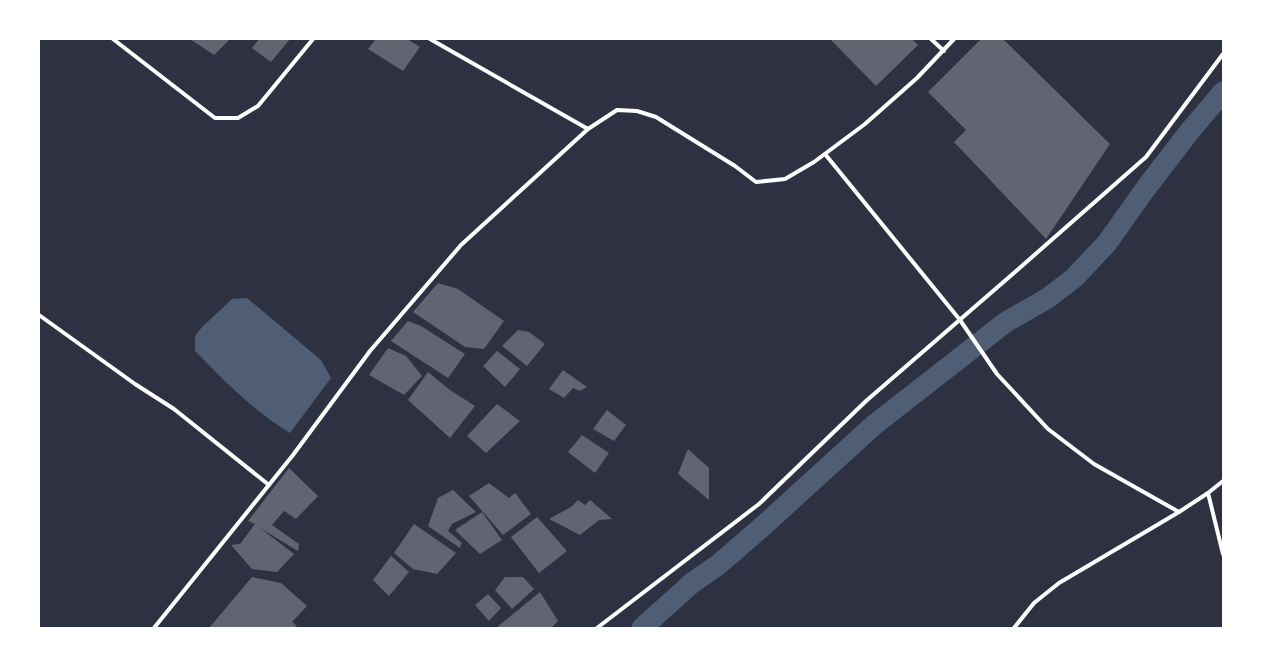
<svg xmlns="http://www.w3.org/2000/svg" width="1262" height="667" font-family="'Roboto Condensed',sans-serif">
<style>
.water{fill:#4f5d75}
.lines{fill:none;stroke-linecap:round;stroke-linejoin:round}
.canal{stroke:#4f5d75;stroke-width:21}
.building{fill:#626471}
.minor{stroke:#fff;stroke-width:4}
</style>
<rect width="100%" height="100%" fill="#2d3142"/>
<!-- water -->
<path class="water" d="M247,298L321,360L331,378L290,433C253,411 225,381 195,351V336L202,327L232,299Z"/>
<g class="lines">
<!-- canal -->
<path class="canal" d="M642,628L692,583L718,565L763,526L874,425L1006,322L1048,298L1074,278L1107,243L1146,188L1189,132L1223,92"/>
</g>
<!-- building -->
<g class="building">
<path d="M190,39H230L214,55Z"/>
<path d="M259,39H290L271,62L252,48Z"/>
<path d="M376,39H407L420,47L403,71L368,49Z"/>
<path d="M830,39H912L918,45L876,86Z"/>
<path d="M981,39H1003L1110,144L1046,239L954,142L966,130L928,92Z"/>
<path d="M438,283L458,289L504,321L484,349L465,347L413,312Z"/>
<path d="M408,321L421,326L465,354L448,378L391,341Z"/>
<path d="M518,330L529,332L545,344L527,366L502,346Z"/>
<path d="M388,348L406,356L422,376L404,395L369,375Z"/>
<path d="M497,351L520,369L505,387L483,366Z"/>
<path d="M563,370L587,387L580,391L573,388L564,398L549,389Z"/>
<path d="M428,372L450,390L475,406L450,438L408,400Z"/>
<path d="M497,404L520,421L486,453L467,436Z"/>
<path d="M607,410L626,425L614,441L593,429Z"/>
<path d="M582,435L609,453L595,473L568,452Z"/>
<path d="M688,449L709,468V500L678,474Z"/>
<path d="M289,468L318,496L296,519L284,511L272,525L299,544L298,551L260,528L294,554L277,572L252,569L231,545L240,544L255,524L248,521Z"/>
<path d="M489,483L509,498L515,493L531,514L503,535L469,496Z"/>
<path d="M453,490L476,512L452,524L448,531L462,543L460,548L428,526L438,498Z"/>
<path d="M578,500L585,505L590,500L612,519L599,520L580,535L549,519L571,507Z"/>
<path d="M482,512L502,540L480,554L455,530Z"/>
<path d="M537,517L567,551L539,573L511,537Z"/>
<path d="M414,524L456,553L437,574L413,569L394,553Z"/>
<path d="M391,556L409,572L389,596L373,580Z"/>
<path d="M252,577L281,583L307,606L292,622L297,626L295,628H209Z"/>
<path d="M505,577H523L534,589L512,609L495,590Z"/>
<path d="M540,592L558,621L552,627L553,628H496Z"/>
<path d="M488,594L501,608L489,621L475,605Z"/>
</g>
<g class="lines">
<!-- minor -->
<g class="minor">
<path d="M113,39L215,118H238L258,106L313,39"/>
<path d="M430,39L588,129"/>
<path d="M931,39L944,51"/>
<path d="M825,154L960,320L997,374L1048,429L1094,464L1179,512"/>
<path d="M39,315L135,384L174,409L269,485"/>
<path d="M1223,481L1208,493L1223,554"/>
<path d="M154,628L293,455L370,351L461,245L588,129L617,110L637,111L656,117L735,166L756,182L785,179L814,162L865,124L917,78L954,39"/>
<path d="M597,628L759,504L866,401L1015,272L1146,157L1223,54"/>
<path d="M1014,628L1034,603L1059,583L1179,512L1208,493"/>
</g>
</g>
<!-- border -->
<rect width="1262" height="667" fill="none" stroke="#ffffff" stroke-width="80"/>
</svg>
